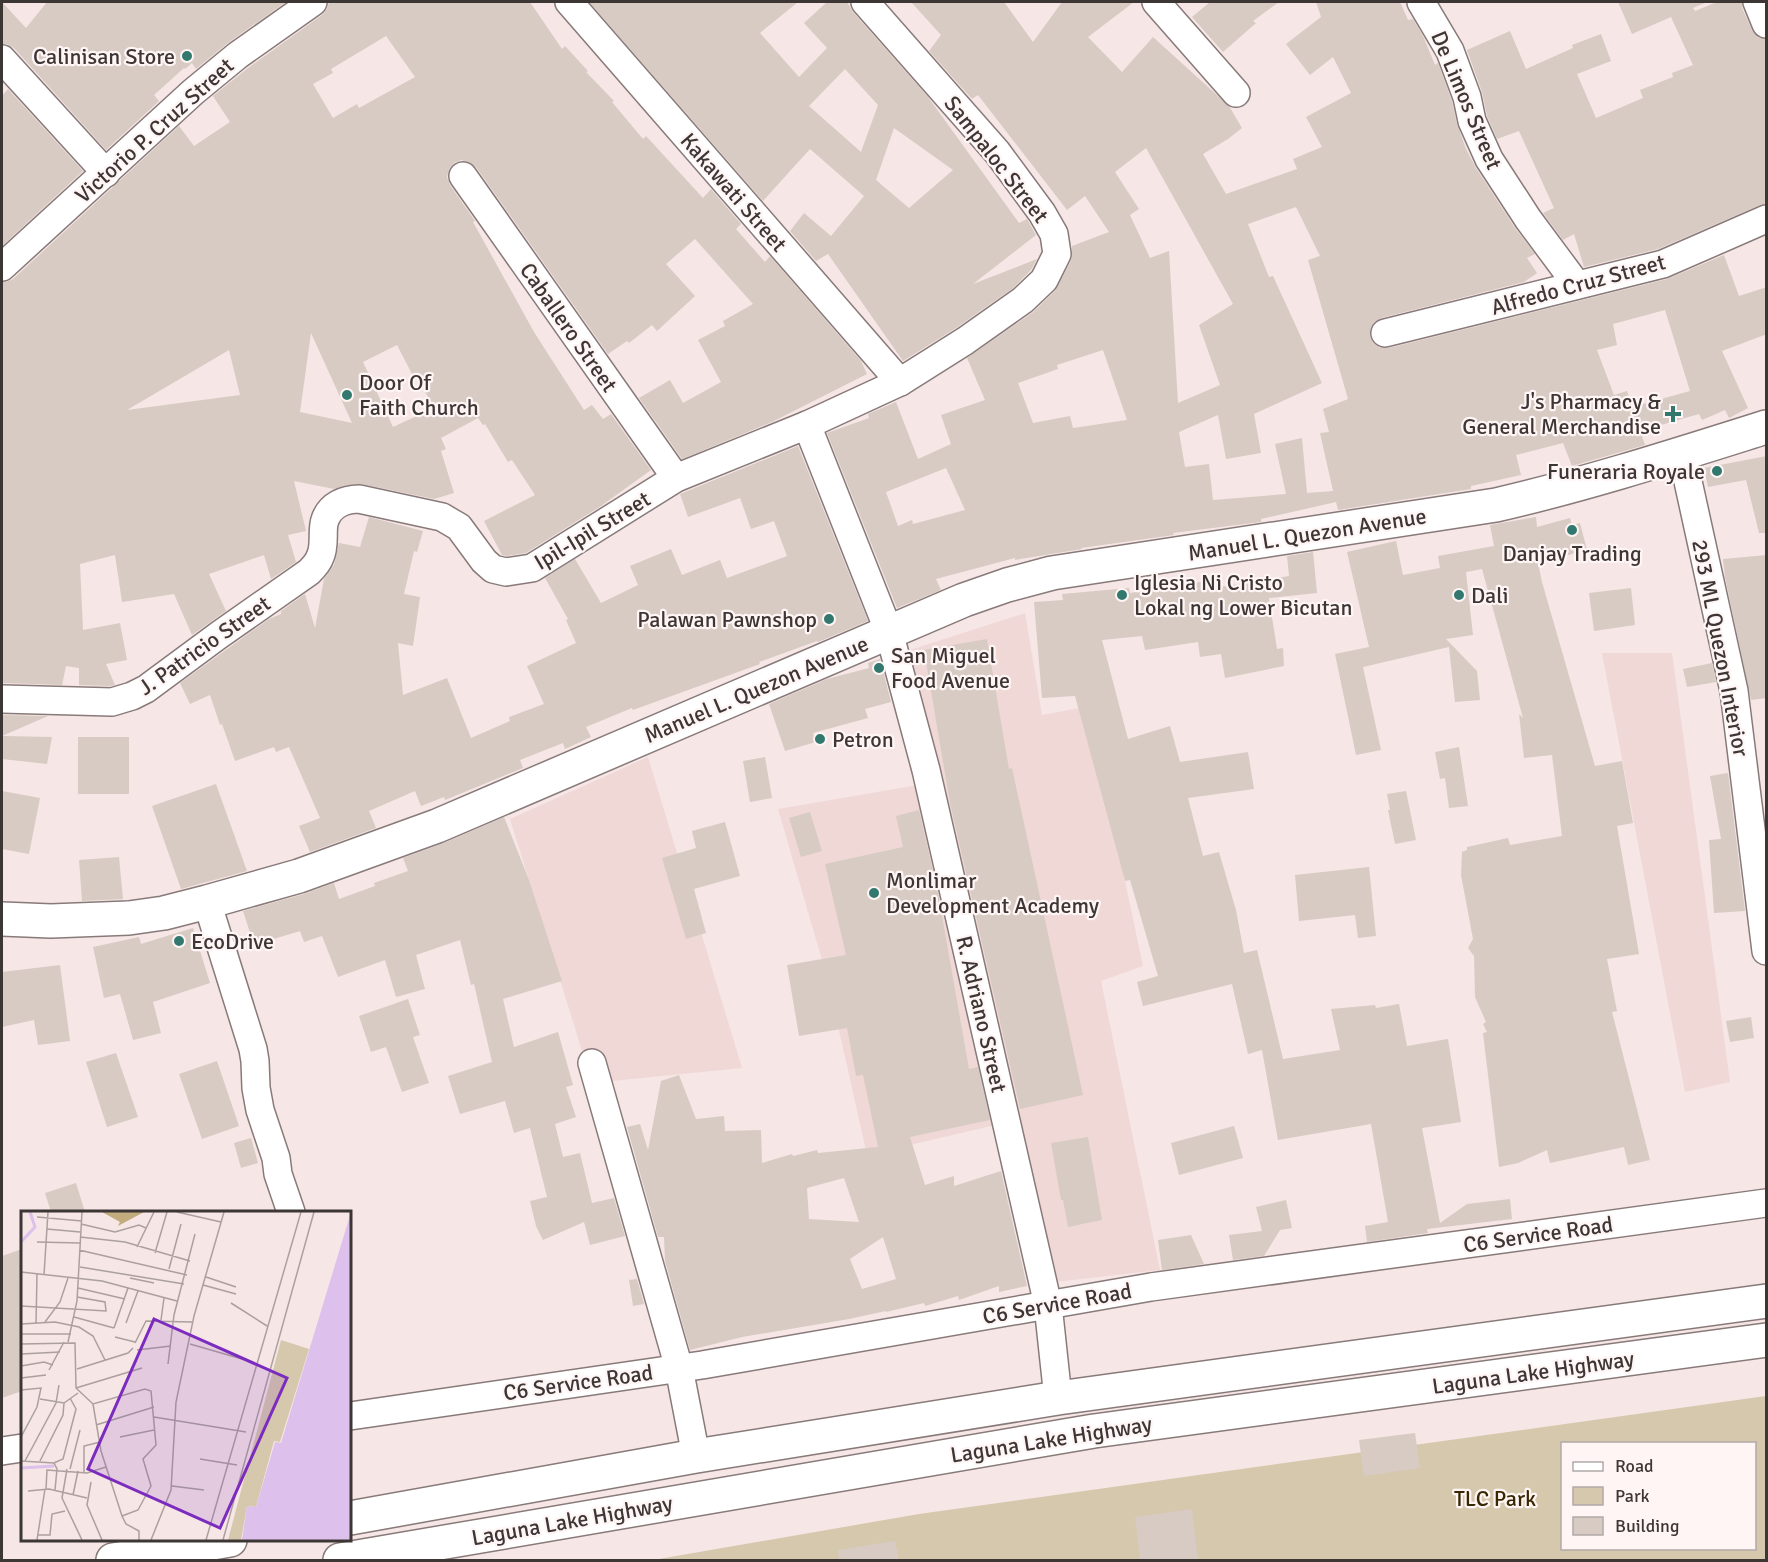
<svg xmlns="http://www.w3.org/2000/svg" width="1768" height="1562" font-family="Signika,sans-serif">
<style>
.built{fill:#f0d8d7}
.green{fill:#d6c8ac;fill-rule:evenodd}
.building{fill:#d7cbc3;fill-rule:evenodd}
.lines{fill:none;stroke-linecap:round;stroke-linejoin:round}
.minor-casing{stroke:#887a79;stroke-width:30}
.secondary-casing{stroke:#887a79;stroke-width:36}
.primary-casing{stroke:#887a79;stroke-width:36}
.minor{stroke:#fff;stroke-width:27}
.secondary{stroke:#fff;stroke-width:33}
.primary{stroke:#fff;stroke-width:33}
.poi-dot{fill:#32786f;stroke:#fff5f5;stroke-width:2}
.labels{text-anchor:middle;stroke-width:4.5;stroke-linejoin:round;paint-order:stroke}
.poi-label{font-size:22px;fill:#3c3635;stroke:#fff5f5;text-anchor:start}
.street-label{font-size:22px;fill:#3c3635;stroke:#fff5f5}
.park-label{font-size:22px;fill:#382801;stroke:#fff5f5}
.inset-river{fill:none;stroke:#ddc0eb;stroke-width:3}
.inset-road{fill:none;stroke:#aca09f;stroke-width:1.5}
.view{fill:#7b2cbf;fill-opacity:0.15;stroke:#7b2cbf;stroke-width:3}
.inset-edge{fill:none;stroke:#3c3635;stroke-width:3}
</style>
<rect width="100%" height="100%" fill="#f6e6e6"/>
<!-- built -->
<g class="built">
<path d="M1025,613L1042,715L1080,708L1125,881L1143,966L1101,981L1160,1270L1055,1282L907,651Z"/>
<path d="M1602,653H1672L1730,1082L1685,1092Z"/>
<path d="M648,757L742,1068L592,1083L510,819Z"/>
<path d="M918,785L1004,1123L867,1155L827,977L778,809Z"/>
</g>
<!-- green -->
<path class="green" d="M1766,1396V1560H653L919,1514ZM1562,1444H1754V1548H1562Z"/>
<!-- building -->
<g class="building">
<path d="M2,2L26,28L47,2H286L229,42L196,69L192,63L185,69L184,68L154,95L159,101L106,150L14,48L7,44H2Z"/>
<path d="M329,2H530L562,49L565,46L588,71L586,72L614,101L612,102L643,139L646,136L703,198L711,189L741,224L736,229L765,262L770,256L861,361L867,374L772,422L682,459L639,398L670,380L683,403L721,382L698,340L725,326L723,321L753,304L695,239L666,264L695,296L657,331L652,325L629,343L627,341L608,354L476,167L469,162L461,160L454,163L449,169L447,177L450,185L475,221L473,222L534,332L584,410L592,405L603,419L611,414L651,470L601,506L526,553L507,556L502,555L484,521L535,495L512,460L508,462L485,424L483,425L478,418L441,438L446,449L441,451L454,493L434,499L362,484L346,485L334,489L294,481L306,531L288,535L296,562L271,579L264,555L209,574L226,611L192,635L174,594L122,602L115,555L80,564L83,630L120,623L127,660L106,664L115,685L110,686L79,685V668L66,666L62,685L2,683L3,646L2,645V282H6L13,279L179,126L194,146L230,122L213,96L248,68L322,15L327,9ZM386,36L415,77L359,108L357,104L333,118L313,84L333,73L331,69ZM311,333L352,423L300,412ZM397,345L412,374L415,373L434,408L393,427L363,362ZM229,350L240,395L127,410Z"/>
<path d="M589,2H798L760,33L799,77L827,48L804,23L827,2H847L853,12L928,97L1019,223L1027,219L1036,235L973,284L1037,259L1031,270L1013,288L956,328L903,361L828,254L816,261L790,231L804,213L831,236L864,196L810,149L763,201ZM845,69L878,105L861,152L809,106ZM894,128L953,170L909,208L876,180Z"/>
<path d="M911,2H1004L1033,42L1062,2H1134L1088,37L1122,72L1153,37L1229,106L1242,128L1228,139L1203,154L1226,194L1297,169L1293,159L1322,147L1306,117L1351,93L1333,57L1310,75L1286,44L1321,17L1316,2H1400L1408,20L1413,19L1423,36L1435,65L1438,63L1452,101L1457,124L1466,149L1476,168L1515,228L1535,254L1527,258L1537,273L1524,282L1381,318L1374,322L1370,329V336L1373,343L1380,348H1389L1667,279L1724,255L1739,296L1767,287V334L1722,351L1748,408L1729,418L1725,410L1702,420L1699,414L1640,431L1645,445L1572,466L1563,443L1516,455L1521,475L1471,486V489L1338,510L1336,502L1261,519V522L1173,533L1174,535L1081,548L1082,549L1015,560V558L936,579L941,590L897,608L827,433L869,418L868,414L896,402L918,459L951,444L941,415L985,400L967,358L1032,313L1055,291L1071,261L1072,246L1109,232L1085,196L1067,210L978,95L972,99L929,51L941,35ZM1146,148L1233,304L1199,325L1220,385L1178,403L1169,251L1150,258L1130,215L1139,209L1115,172ZM1296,207L1320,256L1308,260L1348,399L1323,409L1329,432L1320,433L1333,491L1307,493L1302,438L1275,444L1286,494L1213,500L1209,464L1185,467L1179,432L1218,415L1226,459L1261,453L1254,414L1322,383L1273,276L1269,277L1248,224ZM1665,310L1690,391L1632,407L1627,391L1614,395L1597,350L1617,345L1613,324ZM1103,350L1127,420L1073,428L1070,416L1033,423L1018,383L1058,369L1057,365ZM946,468L965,510L913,524L912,520L898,526L886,492Z"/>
<path d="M1210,2H1279L1253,21L1256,23L1223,52L1192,17Z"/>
<path d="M1618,2H1707L1693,8L1695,11L1717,2H1742V8L1752,30L1757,37L1767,39V203L1760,205L1658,249L1584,267L1574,234L1563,240L1543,213L1554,208L1519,131L1497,139L1487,116L1482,92L1467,50L1510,31L1526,69L1573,48L1572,45L1601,34L1611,61L1577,74L1596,118L1643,98L1640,90L1673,77L1672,73L1693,65L1671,17L1632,34Z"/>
<path d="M8,89L83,171L2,246V96Z"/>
<path d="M798,446L868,621L818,642L817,641L759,662L760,664L633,710L632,708L586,727L591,737L565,749L563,743L520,760L523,768L445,800L444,797L421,806L415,791L369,811L376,828L310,852L299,826L320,818L289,747L276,752L274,747L235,761L222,724L220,725L210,695L190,704L180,683L269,619L281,614V611L305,594L315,628L324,579L334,565L339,543L360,547L369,517L423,531L417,552L414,551L404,594L420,597L413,646L398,643L403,695L447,678L471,738L510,721L509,717L544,704L527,666L576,643L566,620L568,619L545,578L575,559L601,603L638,585L630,566L671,549L682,575L720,560L727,578L787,556L774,521L751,529L740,498L688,517L680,494Z"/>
<path d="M1767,456V533H1759L1746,480L1708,487L1704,468Z"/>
<path d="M1536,517L1537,527L1570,518L1572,525L1580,523L1587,550L1538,563L1542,582L1595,766L1622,761L1633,823L1617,826L1639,954L1607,959L1617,1011L1612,1012L1650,1160L1628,1165L1624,1147L1550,1163L1547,1150L1518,1163L1499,1167L1483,1033L1487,1032L1483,1024L1486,1022L1475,997L1474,956L1468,948L1473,939L1461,875L1462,852L1467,850V847L1508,838L1510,845L1562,836L1552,755L1524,758L1519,714L1523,718L1482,569L1466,572L1473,635L1446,639L1477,671L1480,700L1455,702L1449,647L1363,667L1381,750L1356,755L1335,654L1369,647L1347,552L1396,541L1403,575L1440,568L1438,556L1494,546L1490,525Z"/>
<path d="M1313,552L1317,593L1269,598L1277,649L1283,648L1284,666L1225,678L1221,654L1200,657L1198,642L1145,650L1142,636L1102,640L1128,739L1170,726L1180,762L1248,752L1254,789L1188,798L1203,856L1219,852L1236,910L1244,953L1257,950L1283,1059L1340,1050L1331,1009L1375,1005L1376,1008L1399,1004L1407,1046L1448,1039L1461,1122L1422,1128L1440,1223L1467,1204L1510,1199L1512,1219L1427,1229L1428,1233L1367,1242L1365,1226L1388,1222L1371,1124L1278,1140L1262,1050L1248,1054L1232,984L1143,1006L1137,982L1158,976L1130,880L1125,881L1075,696L1042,698L1034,602L1063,600L1062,594L1129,588L1130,593L1207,581L1208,589L1289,576L1287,556Z"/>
<path d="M1767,555V698L1751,700L1725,577L1723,559Z"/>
<path d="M1631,588L1635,625L1594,631L1589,593Z"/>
<path d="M987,639L1009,769L1012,768L1083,1095L1020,1109L950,803L924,650Z"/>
<path d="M880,659L891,702L865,709L868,718L813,733L816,742L785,751L769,704L827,679L869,668L868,663Z"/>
<path d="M1712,663L1716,682L1687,687L1683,669Z"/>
<path d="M2,715L48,716L2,736Z"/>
<path d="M2,736L52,737L47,764L2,759Z"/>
<rect x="78" y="737" width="51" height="57"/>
<path d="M1459,747L1468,806L1449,808L1445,778L1440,779L1435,752Z"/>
<path d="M765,757L772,798L750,802L743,761Z"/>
<path d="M1728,773L1745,911L1714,913L1709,840L1721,839L1710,776Z"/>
<path d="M216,784L247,871L181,889L152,806Z"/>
<path d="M2,791L40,798L29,854L2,849Z"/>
<path d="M1406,791L1416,840L1395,844L1388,810H1390L1387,794Z"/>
<path d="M919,810L938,893L969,1069L978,1067L990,1120L910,1137L925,1185L954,1176V1186L1001,1171L1027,1286L999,1292V1286L959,1300L958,1296L925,1306L924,1303L886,1312V1311L849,1319L742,1337L690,1350L665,1261L664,1237H658L627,1127L640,1124L648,1150L661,1081L679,1075L696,1119L724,1116L725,1131L761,1130L762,1163L792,1154L793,1156L817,1150L818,1153L878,1147L863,1075L856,1076L847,1028L799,1036L787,965L846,955L825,864L903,847L896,816ZM844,1178L859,1222L809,1219L807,1188ZM883,1237L896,1279L862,1289L850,1259Z"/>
<path d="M810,812L822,851L801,857L789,818Z"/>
<path d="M504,817L529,880L562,981L503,999L514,1047L558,1032L573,1085L566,1087L576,1117L555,1124L563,1157L580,1153L592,1203L614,1198L625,1236L590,1245L584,1222L543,1240L536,1226L530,1201L547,1197L530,1128L514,1133L505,1101L460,1114L448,1076L492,1062L474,984L471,985L460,940L416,955L425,989L396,997L385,960L338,977L322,936L304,942L300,931L254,945L243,911L304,894L334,883L339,899L375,886L374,883L408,871L403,858L444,843Z"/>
<path d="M725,822L740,876L694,889L706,933L686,939L662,858L696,848L692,831Z"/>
<path d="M119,857L123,899L82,901L79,860Z"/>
<path d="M1369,867L1376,936L1358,938L1355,915L1299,921L1295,875Z"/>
<path d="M193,928L210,983L153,1002L161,1033L133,1040L120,994L104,998L93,947L139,937L141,944Z"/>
<path d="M60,965L70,1041L38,1045L34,1020L2,1027V972Z"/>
<path d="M408,999L420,1035L413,1037L429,1083L402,1092L386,1047L371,1052L359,1016Z"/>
<path d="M1751,1017L1754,1038L1730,1042L1726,1021Z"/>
<path d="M116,1053L138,1117L107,1127L86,1062Z"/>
<path d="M217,1061L239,1126L202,1139L179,1074Z"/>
<path d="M1234,1126L1243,1158L1179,1175L1171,1143Z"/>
<path d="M1088,1137L1102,1220L1068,1227L1063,1200H1061L1051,1143Z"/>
<path d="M251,1138L258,1163L241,1168L234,1143Z"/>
<path d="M76,1183L85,1212H51L45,1193Z"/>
<path d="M1286,1200L1292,1228L1280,1230L1264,1256L1233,1260L1229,1235L1262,1231L1256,1207Z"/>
<path d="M1191,1235L1204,1264L1162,1270L1158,1240Z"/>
<path d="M22,1249V1391L2,1398V1256Z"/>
<path d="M637,1279L644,1304L633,1306L629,1280Z"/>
<path d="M1415,1433L1420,1468L1364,1476L1359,1440Z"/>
<path d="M1192,1509L1198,1560H1140L1135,1517Z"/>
<path d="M895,1541L899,1560H839L838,1550Z"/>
</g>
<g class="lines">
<!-- minor casing -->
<g class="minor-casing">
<g id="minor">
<path d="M569,2L900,382"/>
<path d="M1156,2L1236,93"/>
<path d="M1421,2L1450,51L1467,97L1472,121L1489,159L1528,219L1577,285"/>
<path d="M1757,2L1766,24"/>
<path d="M2,59L106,173"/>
<path d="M463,176L676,478"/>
<path d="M2,267L193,92L238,55L313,2"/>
<path d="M1385,333L1663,264L1766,219"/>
<path d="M807,425L889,632L926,770L1048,1305L1058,1398"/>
<path d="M1682,454L1734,691L1766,951"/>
<path d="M2,699L112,702L132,696L146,689L219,635L309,572C313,568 318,563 320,557C326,545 321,530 325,520C330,505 345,499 359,499L442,517L459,527L484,561L493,569L506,572L532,568L676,478L807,425L900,382L965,341L1023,300L1044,280L1057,254L1054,234L1042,213L997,152L865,2"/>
<path d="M207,902L253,1049L255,1061L256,1088L260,1110L276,1158L278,1174L291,1212"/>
<path d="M592,1063L679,1368L696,1456"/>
<path d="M350,1416L702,1365L1151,1287L1766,1203"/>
<path d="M2,1451L22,1448"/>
</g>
</g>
<!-- secondary casing -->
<g class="secondary-casing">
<path id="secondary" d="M2,919L51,921L129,918L164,913L207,902L299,876L437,826L964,600L1007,585L1052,573L1496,505C1587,484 1677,455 1766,427"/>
</g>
<!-- primary casing -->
<g class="primary-casing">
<g id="primary">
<path d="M350,1518L696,1456L1058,1398L1766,1301"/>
<path d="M113,1560L230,1540"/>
<path d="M340,1560L1094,1431L1766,1340"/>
</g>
</g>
<!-- minor -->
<use href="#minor" class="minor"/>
<!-- secondary -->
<use href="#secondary" class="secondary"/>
<!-- primary -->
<use href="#primary" class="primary"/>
</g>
<!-- markers -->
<g class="poi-dot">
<circle cx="187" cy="56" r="6"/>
<circle cx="347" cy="395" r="6"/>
<path d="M1670 405h6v6h6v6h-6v6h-6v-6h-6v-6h6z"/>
<circle cx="1717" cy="471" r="6"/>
<circle cx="1572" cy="530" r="6"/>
<circle cx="1122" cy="595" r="6"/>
<circle cx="1459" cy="595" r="6"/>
<circle cx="829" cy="619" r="6"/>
<circle cx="879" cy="668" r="6"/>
<circle cx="820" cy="739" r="6"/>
<circle cx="874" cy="893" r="6"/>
<circle cx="179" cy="941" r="6"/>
</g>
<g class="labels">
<!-- poi labels -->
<g class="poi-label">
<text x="175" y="64" text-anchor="end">Calinisan Store</text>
<text x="359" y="390">Door Of<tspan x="359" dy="25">Faith Church</tspan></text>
<text x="1661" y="409" text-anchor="end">J's Pharmacy &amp;<tspan x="1661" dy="25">General Merchandise</tspan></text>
<text x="1705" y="479" text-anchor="end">Funeraria Royale</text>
<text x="1572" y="561" text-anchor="middle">Danjay Trading</text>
<text x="1134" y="590">Iglesia Ni Cristo<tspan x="1134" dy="25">Lokal ng Lower Bicutan</tspan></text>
<text x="1471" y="603">Dali</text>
<text x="817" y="627" text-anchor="end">Palawan Pawnshop</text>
<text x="891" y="663">San Miguel<tspan x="891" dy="25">Food Avenue</tspan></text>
<text x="832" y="747">Petron</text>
<text x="886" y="888">Monlimar<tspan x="886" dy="25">Development Academy</tspan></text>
<text x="191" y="949">EcoDrive</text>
</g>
<!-- street labels -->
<g class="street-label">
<text transform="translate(1467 100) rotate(67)" y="8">De Limos Street</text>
<text transform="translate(154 130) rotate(-42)" y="8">Victorio P. Cruz Street</text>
<text transform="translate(997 159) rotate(52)" y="8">Sampaloc Street</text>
<text transform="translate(734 192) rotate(49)" y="8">Kakawati Street</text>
<text transform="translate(1578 284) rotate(-15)" y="8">Alfredo Cruz Street</text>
<text transform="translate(569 327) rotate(55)" y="8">Caballero Street</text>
<text transform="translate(592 530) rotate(-31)" y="8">Ipil-Ipil Street</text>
<text transform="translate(1307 534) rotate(-9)" y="8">Manuel L. Quezon Avenue</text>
<text transform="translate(204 645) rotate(-35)" y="8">J. Patricio Street</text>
<text transform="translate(1721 648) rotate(79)" y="8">293 ML Quezon Interior</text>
<text transform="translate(756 689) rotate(-23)" y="8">Manuel L. Quezon Avenue</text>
<text transform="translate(982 1014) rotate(77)" y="8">R. Adriano Street</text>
<text transform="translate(1538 1234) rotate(-8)" y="8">C6 Service Road</text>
<text transform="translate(1057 1303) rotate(-10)" y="8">C6 Service Road</text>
<text transform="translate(1533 1372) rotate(-8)" y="8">Laguna Lake Highway</text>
<text transform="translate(578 1382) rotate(-8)" y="8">C6 Service Road</text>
<text transform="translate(1051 1439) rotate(-9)" y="8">Laguna Lake Highway</text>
<text transform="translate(572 1520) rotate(-10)" y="8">Laguna Lake Highway</text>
</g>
<!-- park labels -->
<g class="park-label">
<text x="1495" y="1506">TLC Park</text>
</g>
</g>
<!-- overview -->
<g transform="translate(21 1211)">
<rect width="330" height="330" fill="#f6e6e6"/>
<path d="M260,129L288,138L259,231L253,230L235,296L226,295L220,329H207Z" fill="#d6c8ac"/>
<path d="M81,1H123L97,15L99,11Z" fill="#c2ac7e"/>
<path d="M330,1V329H221L226,295L235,296L254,231L260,232Z" fill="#ddc0eb"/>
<path class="inset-river" d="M0,31L14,16L9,1M0,257L33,255"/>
<path class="inset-road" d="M156,1L200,11M16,6L61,10M60,13L94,21L118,14L125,17M26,18L59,21M59,26L104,31L169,50M16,31L59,32M116,36L133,1M58,39L166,64M134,42L146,1M59,56L163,73M148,58L160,13M0,61L81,70L156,90M23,64L27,1M185,66L215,76M109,67L133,72M182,74L215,83M57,77L104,88M210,92L246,115M0,95L85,100L84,91L56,86M53,106L93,117M140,109L143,87M24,111L39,91L47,67M105,112L117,80M0,113L34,111L58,116L72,125L84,149M15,113L16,63M93,117L107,77M0,123H50M94,126L114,131M47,131L56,90L61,1M114,132L125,110L171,111M0,133L54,132L55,177L72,193L124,178L130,180L135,234L122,248L130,275L117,299L101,305M169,133L228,150M116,139L150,135M0,143L39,141M147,153L153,104L174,23M0,155L23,151L32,154M56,158L107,142L112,137M28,159L43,131M0,167L25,164M55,177L121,157M0,179L20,177L16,196L0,226M19,188L43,192L57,182M72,193L80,240L101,305L105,313L118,320V329M133,206L225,221M75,214L133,196M99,226L133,219M179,248L216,254M0,250L33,252L42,248L55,198L49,187M4,250L35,192L38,174M19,250L42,204L43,192M33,252L36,258L34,279M46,258L41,287L61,329M49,258L59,219M63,261V235L79,231M70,271L66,294L81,329M151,275L183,279M25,278L26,259L66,262L85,256M7,280L28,278L66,287M52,284L57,260M17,324H29L31,303L44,300M16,329L24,278M130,329L150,279L155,191L173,105L203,1M185,329L280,1M202,329L293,1"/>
<path class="view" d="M133,108L266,167L199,317L67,258Z"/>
<rect width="330" height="330" class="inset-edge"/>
</g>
<!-- border -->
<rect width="1768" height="1562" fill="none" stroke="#3c3635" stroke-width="6"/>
<!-- legend -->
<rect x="1561" y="1442" width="195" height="108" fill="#fff5f5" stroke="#b1a9a8" stroke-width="1.5"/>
<rect x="1573" y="1462" width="30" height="9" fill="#ffffff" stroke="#b1a9a8" stroke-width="1.5"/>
<text x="1615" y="1472" font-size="18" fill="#3c3635">Road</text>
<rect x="1573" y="1487" width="30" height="18" fill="#d6c8ac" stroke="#b1a9a8" stroke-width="1.5"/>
<text x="1615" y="1502" font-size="18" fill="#3c3635">Park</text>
<rect x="1573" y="1517" width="30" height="18" fill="#d7cbc3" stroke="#b1a9a8" stroke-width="1.5"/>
<text x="1615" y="1532" font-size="18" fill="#3c3635">Building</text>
</svg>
